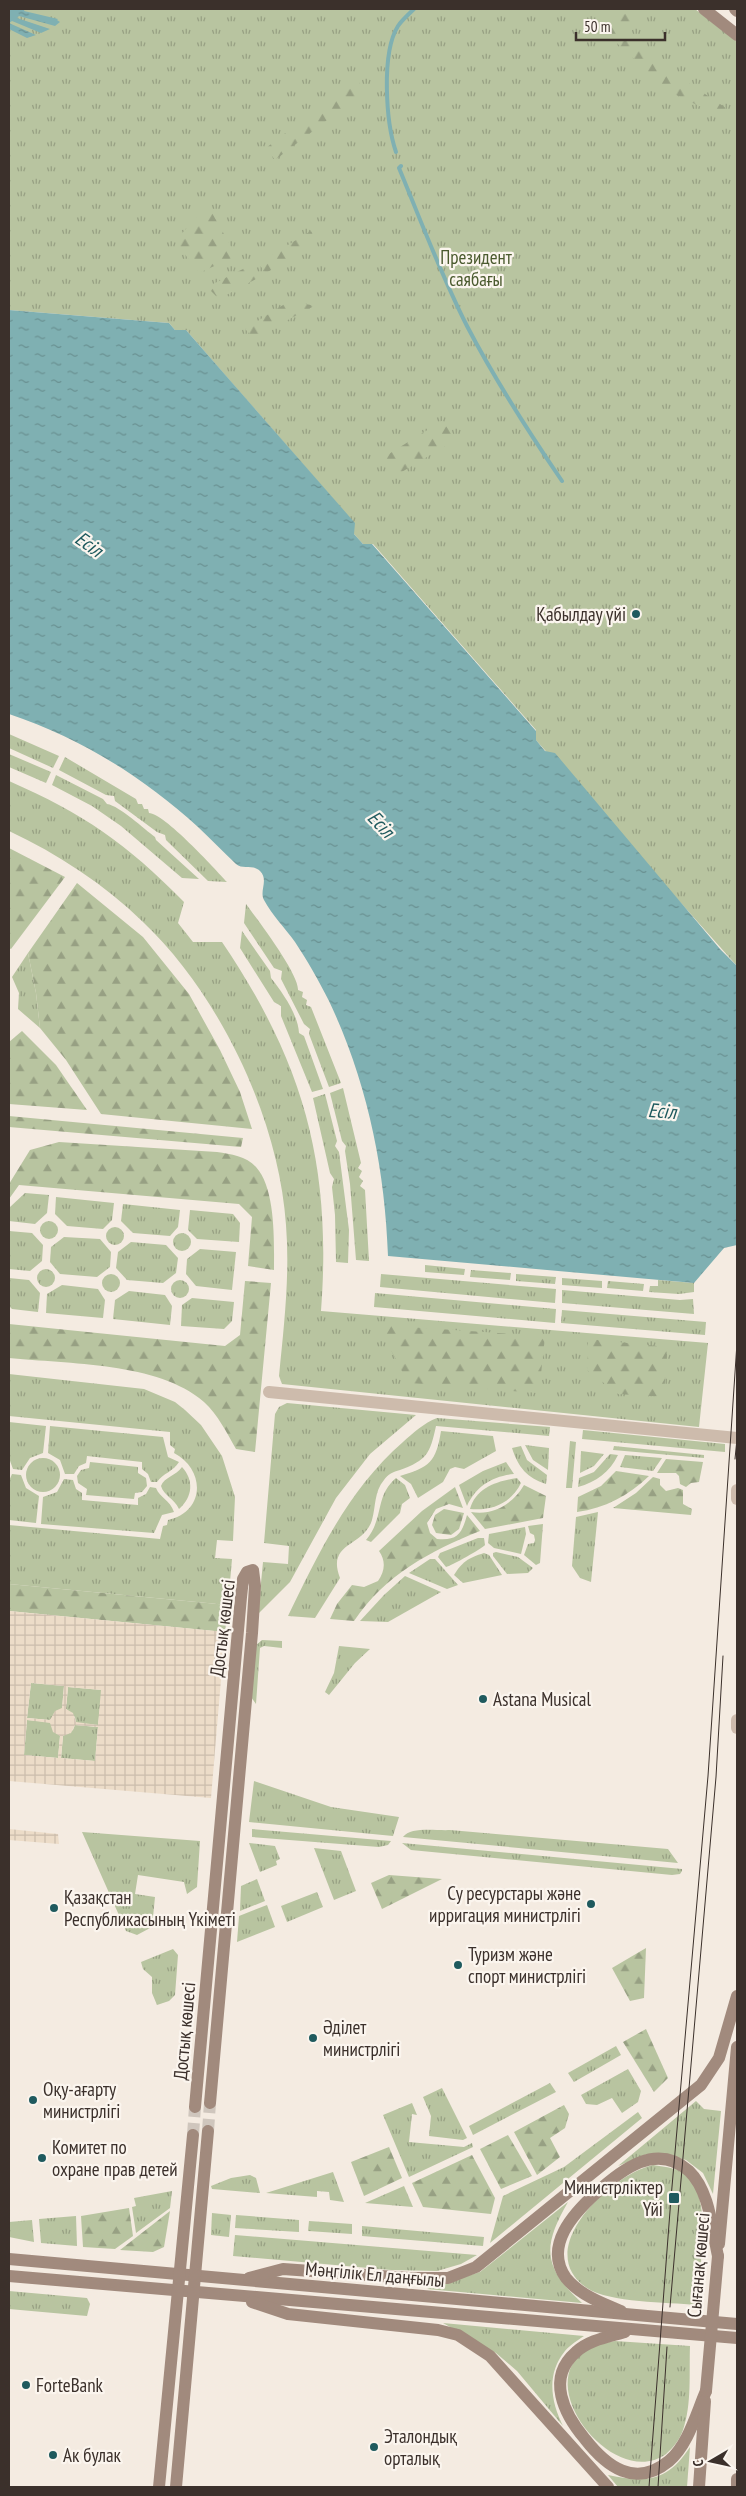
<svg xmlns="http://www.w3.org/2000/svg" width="746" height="2496" font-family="'PT Sans Narrow',sans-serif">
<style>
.grass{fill:url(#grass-tufts)}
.forest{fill:url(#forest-firs)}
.plaza{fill:url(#plaza-grid);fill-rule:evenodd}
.water{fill:url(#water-ripples)}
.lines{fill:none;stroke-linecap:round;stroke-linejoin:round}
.stream{stroke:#7fb0b2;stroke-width:4}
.secondary-tunnel{stroke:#cfc6bd;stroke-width:12;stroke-dasharray:12 6;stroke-linecap:butt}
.street{stroke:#cdbbac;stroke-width:12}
.secondary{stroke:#a18a7d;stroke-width:12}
.tram{stroke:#3b302b;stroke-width:1}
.secondary-bridge{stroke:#a18a7d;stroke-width:12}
.poi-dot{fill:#1f5a5e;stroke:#fbf5ee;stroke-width:2}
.labels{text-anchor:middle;stroke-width:4.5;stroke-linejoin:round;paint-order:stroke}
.park-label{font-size:19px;fill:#4a5a2e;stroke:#fbf5ee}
.poi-label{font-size:19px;fill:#3b302b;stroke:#fbf5ee;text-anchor:start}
.street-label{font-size:19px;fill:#3b302b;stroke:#fbf5ee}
.water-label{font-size:20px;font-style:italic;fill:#1f5a5e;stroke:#fbf5ee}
</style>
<defs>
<pattern id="grass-tufts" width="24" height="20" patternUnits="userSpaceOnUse" patternTransform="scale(1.25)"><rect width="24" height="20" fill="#b8c4a0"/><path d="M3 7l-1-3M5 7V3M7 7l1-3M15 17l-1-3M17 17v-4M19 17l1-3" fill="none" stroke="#97a083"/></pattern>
<pattern id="forest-firs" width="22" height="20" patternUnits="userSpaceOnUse" patternTransform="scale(1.25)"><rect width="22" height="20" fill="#b8c4a0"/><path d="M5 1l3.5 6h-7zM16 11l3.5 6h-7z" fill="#97a083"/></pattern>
<pattern id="plaza-grid" width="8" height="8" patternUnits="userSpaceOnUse" patternTransform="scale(1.25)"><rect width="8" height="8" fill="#ecdcc8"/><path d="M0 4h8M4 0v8" fill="none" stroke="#cbbdac"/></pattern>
<pattern id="water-ripples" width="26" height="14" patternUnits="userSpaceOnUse" patternTransform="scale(1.25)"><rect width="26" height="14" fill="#7fb0b2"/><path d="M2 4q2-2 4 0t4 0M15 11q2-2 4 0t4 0" fill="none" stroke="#699091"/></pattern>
</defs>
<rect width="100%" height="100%" fill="#f4ebe1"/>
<!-- grass -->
<g class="grass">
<path d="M9,9H695L737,42V966L535,739L536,730L373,544H363L354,534V523L186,330H175L169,323L9,310Z"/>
<path d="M9,734L59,756L53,768L9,748Z"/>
<path d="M9,754L51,772L46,783L9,767Z"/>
<path d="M65,757L136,799L138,804H142L144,809H148L149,813C164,813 215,869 227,882L208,881L166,840L165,835L157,832L115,801L114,796L106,795L59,770Z"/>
<path d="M56,775L103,799L107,804C120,806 144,829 155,837L156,840L199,879L182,878L121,826L92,806L52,785Z"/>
<path d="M9,781C84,814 126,843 184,902L178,923L193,942H222C304,1063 332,1165 321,1311L708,1343L699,1427L282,1384L279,1376C284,1326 290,1275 286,1225C279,1119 220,995 143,922C104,884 58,854 9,831Z"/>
<path d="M246,904C257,919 299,974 298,990L303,992L302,997L307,1000L306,1005L311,1007L341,1083L329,1087L309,1034L310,1029L304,1024L281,979L282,971L274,968L244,923Z"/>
<path d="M242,931L270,971L271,978C282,992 298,1014 299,1033L304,1036L323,1089L312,1092L281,1016V1006L274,1002L240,948Z"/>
<path d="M28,953L36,993L40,1028L18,1009L19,993L12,977Z"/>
<path d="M343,1088L361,1163L358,1168L362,1171L359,1177L363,1181L360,1186L365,1190L369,1261L356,1260L350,1184L345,1151L346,1146L342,1141L330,1093Z"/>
<path d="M325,1094L337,1141L335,1146L339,1152L349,1230L348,1263L336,1262L335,1215L332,1187L334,1179L330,1173L313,1098Z"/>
<path d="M25,1193L49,1195L47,1213L35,1224L9,1221V1208Z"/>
<path d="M56,1197L114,1203L112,1220L103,1229L67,1226L55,1214Z"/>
<path d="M123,1204L180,1210L178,1227L170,1236L133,1233L121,1221Z"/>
<path d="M190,1210L233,1214L240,1223L239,1242L197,1239L188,1230Z"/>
<circle cx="49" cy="1230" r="9"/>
<circle cx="115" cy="1236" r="9"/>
<path d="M9,1231L32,1233L43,1245L42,1261L30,1271L9,1269Z"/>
<circle cx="182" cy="1242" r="9"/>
<path d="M64,1237L100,1239L111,1252L110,1267L97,1277L60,1274L50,1262L51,1247Z"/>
<path d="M131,1242L166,1245L178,1258L176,1273L163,1283L127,1280L116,1268L118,1252Z"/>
<path d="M200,1249L236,1252L232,1290L196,1286L186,1274L187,1259Z"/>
<path d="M425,1265L465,1269L464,1275L425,1272Z"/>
<circle cx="46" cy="1278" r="9"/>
<path d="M471,1270L511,1273L510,1280L470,1277Z"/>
<circle cx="111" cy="1283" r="9"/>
<path d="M381,1274L556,1289L555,1303L380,1287Z"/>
<path d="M516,1274L556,1277L555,1284L516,1281Z"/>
<path d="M9,1278L29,1280L40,1293L38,1312L12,1309L9,1306Z"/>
<path d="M562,1278L602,1281V1288L562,1285Z"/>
<circle cx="180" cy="1289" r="9"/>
<path d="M658,1280L694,1283V1292L679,1294L649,1292L650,1286H658Z"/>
<path d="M608,1281L644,1284L643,1291L607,1288Z"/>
<path d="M62,1285L98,1289L105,1300L103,1318L46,1313L47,1294Z"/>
<path d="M562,1290L680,1300L693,1299L694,1314L562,1303Z"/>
<path d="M129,1291L165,1295L172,1306L170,1325L113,1319L115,1300Z"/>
<path d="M375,1293L556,1309L555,1323L374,1307Z"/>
<path d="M192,1298L234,1302L232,1321L224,1329L181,1326L182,1305Z"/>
<path d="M562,1310L706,1322L705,1335L561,1323Z"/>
<path d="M9,1374L144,1389L175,1402L185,1410L201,1425L222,1456L235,1497L233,1541L217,1540L215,1558L232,1559L228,1605L9,1584V1525L160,1539L163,1526L167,1525L168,1520C205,1512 206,1470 174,1453L175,1449L170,1445V1432L9,1416Z"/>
<path d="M287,1403L416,1415L370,1454L336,1498L290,1582L258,1614L263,1562L288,1564L289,1546L264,1543L275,1414L279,1407Z"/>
<path d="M437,1418L550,1427L549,1436L436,1426C430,1454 427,1460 400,1470C393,1472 388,1474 384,1480C374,1492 376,1506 372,1520C364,1547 326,1542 340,1578L315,1618L288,1616C319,1552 349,1489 403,1442C413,1433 424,1423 437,1418Z"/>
<path d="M9,1422L46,1426L43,1453L30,1458L22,1470L13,1469L9,1458Z"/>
<path d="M50,1426L163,1437L168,1457L179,1462C173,1472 163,1473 157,1482H151L148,1474L142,1469V1462L87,1456L86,1463L79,1466L74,1474H65L60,1460L48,1453Z"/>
<path d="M583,1430L725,1444V1452L582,1439Z"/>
<path d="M441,1431L493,1436L496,1451L464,1469L455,1467L450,1469L443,1482L418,1498L411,1484L400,1476C430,1467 436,1462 441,1431Z"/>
<path d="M570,1441L576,1442L572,1488H566Z"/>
<path d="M525,1445L549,1448L548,1470L533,1460Z"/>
<path d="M521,1446L527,1460L547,1475L546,1484C527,1478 518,1467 512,1448Z"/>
<path d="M614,1446L704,1455V1458L613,1450Z"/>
<path d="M581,1451L604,1454L594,1466L580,1473Z"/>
<path d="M610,1454L618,1455C610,1472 596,1482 578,1487L579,1478L594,1472Z"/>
<path d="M625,1455L662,1458L653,1471L620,1467Z"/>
<circle cx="43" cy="1475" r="17"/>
<path d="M90,1462L138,1467V1473L146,1478L147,1486L142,1492L135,1493L134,1499L86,1495L87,1489L78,1483L77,1476L81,1470L89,1468Z"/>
<path d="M506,1462L514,1474C493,1476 476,1486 467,1506L459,1485L483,1471Z"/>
<path d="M182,1467C194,1480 193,1497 179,1509C174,1498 164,1496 161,1486C164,1477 176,1476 182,1467Z"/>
<path d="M12,1474L21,1475L26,1488L39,1496L36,1523L9,1520V1481Z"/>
<path d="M396,1478L405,1485L410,1498L402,1504L400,1513L371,1542L366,1540C385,1517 374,1497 396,1478Z"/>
<path d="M517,1478L521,1483C511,1503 493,1511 470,1509C476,1487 498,1481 517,1478Z"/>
<path d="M64,1479L73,1480L76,1489L82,1493V1500L138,1505V1498L146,1494L150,1487L156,1488C160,1498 170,1500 174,1512L162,1515L154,1533L41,1524L43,1497L57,1492Z"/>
<path d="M598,1512L591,1582L580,1578L572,1566L576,1517Z"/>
<path d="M543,1524L540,1563L536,1565L524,1555L528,1544L534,1543L535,1540L534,1535L530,1533L528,1526Z"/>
<path d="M525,1527L526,1534L521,1554L494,1548L488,1543L489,1534Z"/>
<path d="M478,1538H484L485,1545C483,1548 451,1566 446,1567L438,1557L440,1553Z"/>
<path d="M496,1552L518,1557L533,1568L528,1573L507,1574L493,1556V1553Z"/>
<path d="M484,1553L489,1555L502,1575L463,1583L454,1575C462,1562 468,1558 484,1553Z"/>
<path d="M430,1559H435L458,1585L447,1589L409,1573Z"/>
<path d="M405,1576L441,1592L388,1622L360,1621L384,1595Z"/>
<path d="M262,1640L282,1641V1648L264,1646L260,1648L256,1704L251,1697L255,1646Z"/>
<path d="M339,1646L370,1649L355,1663L329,1695L325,1692L334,1673Z"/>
<path d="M31,1683L64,1686L62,1709L50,1720L27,1718Z"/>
<path d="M68,1687L102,1690L98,1725L76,1723L75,1717L66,1709Z"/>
<path d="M27,1720L50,1722L60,1736L58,1758L24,1755Z"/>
<path d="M75,1725L98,1727L95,1761L61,1758L63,1736L73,1730Z"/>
<path d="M254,1781L331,1807L399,1817L393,1836L249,1822Z"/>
<path d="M252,1829L391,1841L388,1845L379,1847L252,1837Z"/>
<path d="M450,1830L668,1849L678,1863L403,1837C411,1826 437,1831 450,1830Z"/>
<path d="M82,1832L200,1841L197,1887L187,1894L184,1882L138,1875L135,1894L155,1897L152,1927L137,1935L126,1931Z"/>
<path d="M249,1843L275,1846L280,1859L276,1861L277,1865L260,1872Z"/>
<path d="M402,1843L682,1869V1871L680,1874L672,1875L411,1850Z"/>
<path d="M314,1848L341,1851L356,1891L334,1900Z"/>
<path d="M257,1879L265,1901L240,1911L241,1886Z"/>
<path d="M317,1892L323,1907L287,1922L281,1906Z"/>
<path d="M267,1905L275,1927L237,1942L239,1916Z"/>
<path d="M173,1949L178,1955L175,1995L169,2001L157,2005L152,1993V1977L143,1969L141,1962Z"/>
<path d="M616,2046L621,2055L574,2082L568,2073Z"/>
<path d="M628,2069L641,2091L638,2102L622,2113L612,2098L597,2105L586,2104L581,2095Z"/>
<path d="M550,2083L556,2092L473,2135L469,2126Z"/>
<path d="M442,2088L467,2138L463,2140L429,2136L431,2116L423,2097Z"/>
<path d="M696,2101L704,2109L721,2111L713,2194L703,2173L686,2160L665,2154H647L618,2166Z"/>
<path d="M412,2103L417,2115L412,2114L409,2142L464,2147L472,2143L473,2147L409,2177L383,2115Z"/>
<path d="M638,2112L642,2118L490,2243L503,2196L564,2167Z"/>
<path d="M653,2165C665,2167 681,2168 689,2177C713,2205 699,2270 696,2305C667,2302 610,2303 587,2288C530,2250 612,2174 653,2165Z"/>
<path d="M333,2172L344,2202L330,2200L329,2192L317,2191V2197L266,2193Z"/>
<path d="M250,2175L256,2178L260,2193L212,2189L211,2186L231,2178Z"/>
<path d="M404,2186L413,2207L365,2203Z"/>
<path d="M172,2191L170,2208L136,2233L132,2207L136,2206L134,2198Z"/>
<path d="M568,2202C542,2247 543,2267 582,2303L427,2289L480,2272Z"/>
<path d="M212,2213L231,2215L229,2237L211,2235Z"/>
<path d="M236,2215L299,2220V2232L235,2228Z"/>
<path d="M76,2216L77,2246L41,2243L39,2219Z"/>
<path d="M32,2220L34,2242L9,2237V2222Z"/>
<path d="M309,2221L352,2224V2234L308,2231Z"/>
<path d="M362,2226L484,2237L483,2246L362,2236Z"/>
<path d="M235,2235L477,2255L461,2264L437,2271L391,2270L233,2256Z"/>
<path d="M9,2291L87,2298L90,2304L87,2316L9,2309Z"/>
<path d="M443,2323L584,2336C578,2340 570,2345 565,2351C546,2374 551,2402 563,2426L517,2371L496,2353Z"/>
<path d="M615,2341L690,2346C689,2373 692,2404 683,2430C680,2439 673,2448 666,2454C608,2496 508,2355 615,2341Z"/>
<path d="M690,2447L687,2487H618L608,2475C647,2483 667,2482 690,2447Z"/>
</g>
<!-- forest -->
<g class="forest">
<path d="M610,9H655L630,32L654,60L726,108L722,117L668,91L604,31L605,20Z"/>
<path d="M359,76L360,95L275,160L266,148Z"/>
<path d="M208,205L236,256L199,273L175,241Z"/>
<path d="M311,231L317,242L266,273L258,263Z"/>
<path d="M249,266L256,279L219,299L207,287Z"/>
<path d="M291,300L314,306L254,338L245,329Z"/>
<path d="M442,421L457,439L395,476L379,460Z"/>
<path d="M9,848L65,877L11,949L9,948Z"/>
<path d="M77,883L143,937L189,994L220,1050L240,1092L252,1129L101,1114L66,1060L40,1028L36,993L28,953Z"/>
<path d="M22,1031L56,1065L87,1110L9,1104V1042Z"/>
<path d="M9,1116L243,1138L241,1147L9,1127Z"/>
<path d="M59,1142L217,1152C231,1154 246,1156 256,1167C276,1189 274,1242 274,1270L248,1266L252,1217L239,1204L19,1185L9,1199V1184L30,1150Z"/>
<path d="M245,1281L271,1283L255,1452L236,1449C227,1433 218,1415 204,1402C159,1362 67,1364 9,1358V1324L225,1346L240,1335Z"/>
<path d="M378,1325L545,1336L539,1393L408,1383Z"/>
<path d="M588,1339L667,1347L664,1397L618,1394L587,1370Z"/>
<path d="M666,1459L703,1462L699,1482L691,1483L686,1487L680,1484L679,1476L676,1473H657Z"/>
<path d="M616,1471L649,1476C628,1496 605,1508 577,1512L578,1497L601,1486Z"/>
<path d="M653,1477L660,1479V1485L666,1491L678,1488L683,1490V1504L692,1509L691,1515L613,1508L636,1493Z"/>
<path d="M524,1485L546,1496L543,1518L485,1529L471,1512C493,1516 513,1504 524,1485Z"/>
<path d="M455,1487L463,1508L449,1504L436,1509L427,1523L430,1533L437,1539C458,1541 462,1533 467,1515L480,1531C430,1551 385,1575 354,1621L330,1619L337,1604L352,1585L364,1587L378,1581C385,1571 386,1561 379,1551L422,1511Z"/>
<path d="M444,1509L464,1513L459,1529L451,1535L436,1533L432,1525L435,1515Z"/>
<path d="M9,1584L228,1605L225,1632L9,1611Z"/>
<path d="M389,1875L442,1879L382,1909L371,1883Z"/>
<path d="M646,1948L644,1998L630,2001L612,1968Z"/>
<path d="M646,2029L668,2078L654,2092L623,2042Z"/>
<path d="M564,2105L569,2114L565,2128L550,2138L560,2157L537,2175L514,2132Z"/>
<path d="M508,2135L532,2176L501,2189L480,2149Z"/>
<path d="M389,2147L402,2178L364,2196L351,2162Z"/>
<path d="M472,2155L495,2198L491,2214L423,2207L412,2183Z"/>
<path d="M129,2208L133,2236L115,2249L83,2247L81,2216Z"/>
<path d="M170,2211L164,2247L153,2252L120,2250Z"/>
</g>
<!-- plaza -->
<g class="plaza">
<path d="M9,1611L225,1632L211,1798L9,1781ZM31,1683L64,1686L62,1708L55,1711L50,1720L27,1718ZM68,1687L101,1690L98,1725L76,1722L73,1713L66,1709ZM27,1720L50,1723L53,1732L60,1736L58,1758L24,1755ZM75,1725L98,1727L95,1761L61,1758L63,1736L71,1733Z"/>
<path d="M9,1829L58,1834L59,1844L9,1840Z"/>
</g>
<!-- water -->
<g class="water">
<path d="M9,9H25L24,11L58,19L57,20L60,22L55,26L19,16L17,18L50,29L41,33L12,21L9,23L36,35L27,38L9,29Z"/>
<path d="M9,310L169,323L175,330H186L355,523L354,534L363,544H372L536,731V740L545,751L555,753L720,949L737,966V1245L724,1248L694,1283L388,1256C385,1168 367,1081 329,1001C319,981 307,960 295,942C285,928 272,915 264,900C259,891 269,880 260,871C253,864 243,870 236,864C223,852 211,839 198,827C142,776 80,738 9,714Z"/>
</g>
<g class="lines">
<!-- stream -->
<g class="stream">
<path d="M396,152C386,123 381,53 398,26C402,20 409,14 414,9"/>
<path d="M401,166L399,168C421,221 441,275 467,326C495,380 528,431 562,481"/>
</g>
<!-- secondary-tunnel -->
<g class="secondary-tunnel">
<path d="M208,2131L210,2103"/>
<path d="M193,2135L195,2107"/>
</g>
<!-- street -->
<g class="street">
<path d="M269,1392L737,1438"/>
<path d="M737,1490V1499"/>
<path d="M737,1728V1720"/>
</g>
<!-- secondary -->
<g class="secondary">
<path d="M704,9L737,35"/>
<path d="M735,9L737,11"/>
<path d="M195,2107L241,1597L243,1579L247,1572L253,1570L255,1586L252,1633L210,2103"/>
<path d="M719,2244L737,2047"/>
<path d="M9,2259L737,2324"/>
<path d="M9,2276L737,2338"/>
<path d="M249,2278L283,2269L409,2278H448L476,2267L701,2085L719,2058L737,1996"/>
<path d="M252,2302L288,2314L438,2330L458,2335L490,2356L608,2487"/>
<path d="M621,2311C601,2303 580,2295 566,2278C543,2246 574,2213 596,2193C621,2170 656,2142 689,2171C710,2191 712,2230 718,2256"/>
<path d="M625,2332C608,2337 589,2340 576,2352C546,2378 564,2414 585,2439C606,2466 635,2489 669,2461C688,2445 696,2414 706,2391"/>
<path d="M159,2487L193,2135"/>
<path d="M176,2487L208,2131"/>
<path d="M699,2487L705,2401"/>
<path d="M737,2487V2479"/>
</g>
<!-- tram -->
<g class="tram">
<path d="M735,1459L737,1439"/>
<path d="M670,2307L716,1777L723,1656"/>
<path d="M649,2487L671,2198L708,1776L737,1343"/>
<path d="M658,2487L667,2347"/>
</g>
<!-- secondary-bridge -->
<path class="secondary-bridge" d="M706,2391L718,2256"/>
</g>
<!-- markers -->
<g class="poi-dot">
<circle cx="636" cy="614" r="5"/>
<circle cx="483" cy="1699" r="5"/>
<circle cx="591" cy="1904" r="5"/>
<circle cx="54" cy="1908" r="5"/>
<circle cx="458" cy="1965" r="5"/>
<circle cx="313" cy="2038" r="5"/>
<circle cx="33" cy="2100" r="5"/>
<circle cx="42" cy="2158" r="5"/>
<rect x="668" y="2192" width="12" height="12" rx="2.5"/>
<circle cx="26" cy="2385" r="5"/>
<circle cx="374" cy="2447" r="5"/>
<circle cx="53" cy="2455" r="5"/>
</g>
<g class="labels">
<!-- park labels -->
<g class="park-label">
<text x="476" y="264">Президент<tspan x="476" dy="22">саябағы</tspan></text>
</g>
<!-- poi labels -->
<g class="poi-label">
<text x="626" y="621" text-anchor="end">Қабылдау үйі</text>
<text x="493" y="1706">Astana Musical</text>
<text x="581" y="1900" text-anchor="end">Су ресурстары және<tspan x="581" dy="22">ирригация министрлігі</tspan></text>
<text x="64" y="1904">Қазақстан<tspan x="64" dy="22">Республикасының Үкіметі</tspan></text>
<text x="468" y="1961">Туризм және<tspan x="468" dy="22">спорт министрлігі</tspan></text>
<text x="323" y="2034">Әділет<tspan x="323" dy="22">министрлігі</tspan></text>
<text x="43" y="2096">Оқу-ағарту<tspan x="43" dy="22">министрлігі</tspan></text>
<text x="52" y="2154">Комитет по<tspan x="52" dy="22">охране прав детей</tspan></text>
<text x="663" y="2194" text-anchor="end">Министрліктер<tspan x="663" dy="22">Үйі</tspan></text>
<text x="36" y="2392">ForteBank</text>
<text x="384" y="2443">Эталондық<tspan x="384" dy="22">орталық</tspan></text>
<text x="63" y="2462">Ак булак</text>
</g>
<!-- street labels -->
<g class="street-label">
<text transform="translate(222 1628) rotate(-83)" y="7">Достық көшесі</text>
<text transform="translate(184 2031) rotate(-85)" y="7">Достық көшесі</text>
<text transform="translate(698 2265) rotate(-85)" y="7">Сығанақ көшесі</text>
<text transform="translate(375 2274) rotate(5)" y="7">Мәңгілік Ел даңғылы</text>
</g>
<!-- water labels -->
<g class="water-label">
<text transform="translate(89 544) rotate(35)" y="7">Есіл</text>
<text transform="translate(381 824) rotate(46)" y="7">Есіл</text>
<text transform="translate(662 1111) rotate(4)" y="7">Есіл</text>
</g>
</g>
<!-- border -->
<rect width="746" height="2496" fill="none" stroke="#3b302b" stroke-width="20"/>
<!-- north arrow -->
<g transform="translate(711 2461) rotate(261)" stroke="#fbf5ee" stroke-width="4" paint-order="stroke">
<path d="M0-4L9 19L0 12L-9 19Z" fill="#3b302b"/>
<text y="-8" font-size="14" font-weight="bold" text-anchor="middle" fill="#3b302b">С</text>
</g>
<!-- scale -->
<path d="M576 32v8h89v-8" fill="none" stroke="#3b302b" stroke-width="2.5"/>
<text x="584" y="32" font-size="15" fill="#3b302b" stroke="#fbf5ee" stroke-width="4" paint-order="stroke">50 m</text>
</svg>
